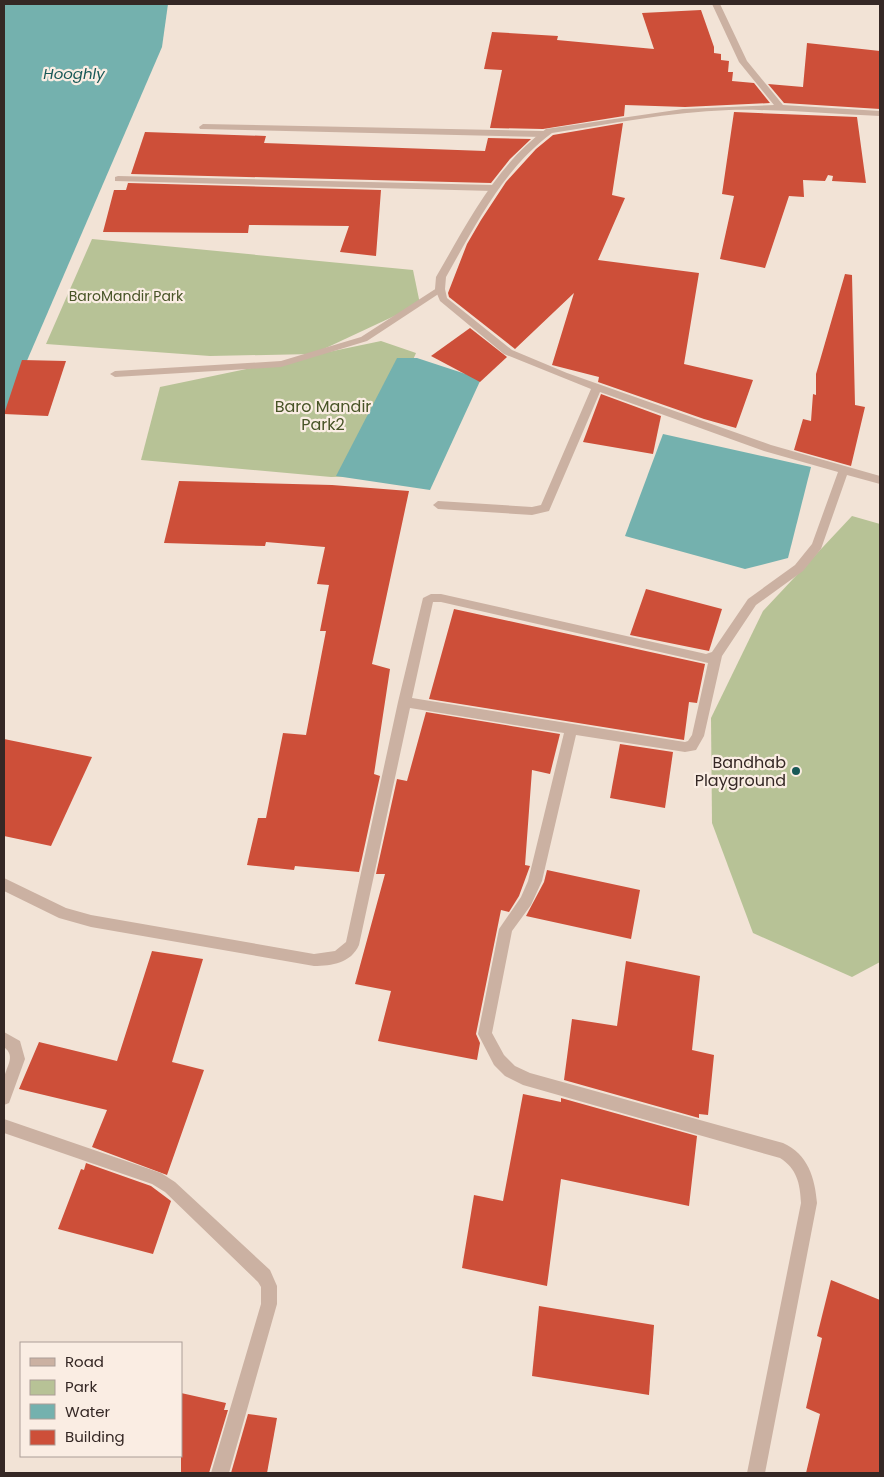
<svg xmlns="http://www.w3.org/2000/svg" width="884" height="1477" font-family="Poppins,sans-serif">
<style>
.green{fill:#b7c296}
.water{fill:#74b1ae}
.building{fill:#cd4f39}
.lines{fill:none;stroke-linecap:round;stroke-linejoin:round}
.service{fill:#cbb1a2;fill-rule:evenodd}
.minor{fill:#cbb1a2;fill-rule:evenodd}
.poi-dot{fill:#185857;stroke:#faede3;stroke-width:2}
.labels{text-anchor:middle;stroke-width:4.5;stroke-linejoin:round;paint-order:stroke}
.far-park-label{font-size:14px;fill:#485427;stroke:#faede3}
.far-water-label{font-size:15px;font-style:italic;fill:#185857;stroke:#faede3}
.park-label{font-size:16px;fill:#485427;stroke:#faede3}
.poi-label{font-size:16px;fill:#352825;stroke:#faede3;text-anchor:end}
</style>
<rect width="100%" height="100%" fill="#f2e3d6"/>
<!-- green -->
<g class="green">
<path d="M92,239L413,270L420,304L313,354L210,356L46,344Z"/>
<path d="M381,341L416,353L363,476L331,477L141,460L160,387Z"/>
<path d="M852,516L880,524V962L852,977L753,933L712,823L711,718L763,611Z"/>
</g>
<!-- water -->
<g class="water">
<path d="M4,4H168L162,47L4,414Z"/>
<path d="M397,358H417L481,379L430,490L336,476Z"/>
<path d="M663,434L811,467L788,558L745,569L625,536Z"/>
</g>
<!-- building -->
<g class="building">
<path d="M701,10L714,47V53L721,54V60L729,61L728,72H733L732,81L754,83L770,103L685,107L625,105L624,116L543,129L490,128L502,70L484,69L492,32L558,36L557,40L654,49L642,13Z"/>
<path d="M807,43L880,51V109L784,103L768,84L803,87Z"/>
<path d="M734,112L857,117L866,183L832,181L833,176L828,175L825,181L803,180L804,197L789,196L765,268L720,259L734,196L722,194Z"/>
<path d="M623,123L612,195L625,198L598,260L699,273L684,364L753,380L736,428L704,419L598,382L599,377L552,365L574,293L515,349L449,297L448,293L467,244L481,220L506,182L536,149L553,135Z"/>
<path d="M145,132L266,136L264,143L485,151L488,138L531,139L510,159L491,183L131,174Z"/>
<path d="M128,183L381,190L376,256L340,252L349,226L249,225L248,233L103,232L114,190H126Z"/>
<path d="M845,274L852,275L855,405L865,407L851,466L794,450L803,419L811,421L813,394L816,395V374Z"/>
<path d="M470,328L507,357L480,382L431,356Z"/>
<path d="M22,360L66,361L48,416L4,414Z"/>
<path d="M601,394L661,416L653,454L583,442Z"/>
<path d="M179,481L332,485L409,491L372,664L390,669L374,774L380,776L359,872L295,866L294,870L247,865L258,818H266L283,733L306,735L326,631H320L329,585L317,584L325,547L266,542L265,546L164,543Z"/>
<path d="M646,589L722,609L709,651L630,635Z"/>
<path d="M454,609L705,664L697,703L689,702L684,740L429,699Z"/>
<path d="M426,712L560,734L550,774L532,770L525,865L530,866L519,896L509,912L501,910L476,1034L480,1043L477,1060L378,1041L391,991L355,984L385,874H376L397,779L407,781Z"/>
<path d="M4,739L92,757L51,846L4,836Z"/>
<path d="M620,744L673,752L665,808L610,798Z"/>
<path d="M547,870L640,890L631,939L526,916L544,882Z"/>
<path d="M152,951L203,959L172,1062L204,1070L167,1175L92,1147L107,1110L19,1089L39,1042L117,1061Z"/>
<path d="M626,961L700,976L692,1050L714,1055L708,1115L699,1114V1118L564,1080L572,1019L617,1026Z"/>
<path d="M523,1094L561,1102V1098L697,1136L689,1206L561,1179L547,1286L462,1268L474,1195L503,1201Z"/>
<path d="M86,1163L151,1186L171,1201L153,1254L58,1229L81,1169L84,1170Z"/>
<path d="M831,1280L880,1300V1473H806L820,1414L806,1408L822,1338L817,1336Z"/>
<path d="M539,1306L654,1325L649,1395L532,1376Z"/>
<path d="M181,1393L226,1403L224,1410H228L209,1473H181Z"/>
<path d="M248,1414L277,1418L267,1473H231Z"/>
</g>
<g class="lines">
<!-- service -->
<g class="service">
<path d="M203,124L543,131L547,134L543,137L200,129L199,127Z"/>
<path d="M118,176L493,185L497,188L493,191L115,181V177Z"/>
<path d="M440,286L445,289L443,291L367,341L281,367L115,377L110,374L115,371L281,361L361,337Z"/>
</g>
<!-- minor -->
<g class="minor">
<path d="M712,4H720L747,61L783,105L880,111V116C830,114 779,109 729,110C669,112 610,124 552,133C503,169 475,226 446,277L445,289L447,298L512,350L567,373L771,445L880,476V484L847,475L821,549L803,571L756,605L722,656L704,736L696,750L685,752L576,735L542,881L531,905L512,931L492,1033L504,1055L515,1066L530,1073L783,1143C808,1154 815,1178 817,1203L765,1473H747L801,1203C800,1183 797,1169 780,1158L523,1085L505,1076L494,1065L478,1034L499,929L521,897L528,881L564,733L410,708L359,945C351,963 332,966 314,966L91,927L59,918L4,891V878L66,908L91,915L314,954L335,951L346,942L398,702L423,598L431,594H441L706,654L712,652L748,599L795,565L812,544L838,472L764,451L600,392L549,511L532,515L438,509L433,505L438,501L532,507L541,505L591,389L504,354L440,301L435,289L436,277C467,224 495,166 546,129L683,109L774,105L739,62ZM433,602H441L708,663L692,735L688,741L685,742L412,698Z"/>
<path d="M4,1032L20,1041L25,1059L9,1103L4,1105C4,1097 3,1088 4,1080C5,1067 17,1057 4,1047Z"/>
<path d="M4,1119L161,1173L175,1182L270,1270L277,1286V1304L229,1473H211L261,1304V1287L258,1282L165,1192L152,1184L4,1133Z"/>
</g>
</g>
<!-- markers -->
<circle class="poi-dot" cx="796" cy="771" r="5"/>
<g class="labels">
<!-- far-park labels -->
<g class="far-park-label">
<text x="126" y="301">BaroMandir Park</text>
</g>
<!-- far-water labels -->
<g class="far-water-label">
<text x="74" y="79">Hooghly</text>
</g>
<!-- park labels -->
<g class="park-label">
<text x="323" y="412">Baro Mandir<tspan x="323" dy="18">Park2</tspan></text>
</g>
<!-- poi labels -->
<g class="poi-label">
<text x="786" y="768">Bandhab<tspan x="786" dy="18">Playground</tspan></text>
</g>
</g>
<!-- border -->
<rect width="884" height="1477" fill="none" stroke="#352825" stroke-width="10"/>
<!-- legend -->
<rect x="20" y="1342" width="162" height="115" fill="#faede3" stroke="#ab9e97"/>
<rect x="30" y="1358" width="25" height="8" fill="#cbb1a2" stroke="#ab9e97"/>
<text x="65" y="1367" font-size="15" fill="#352825">Road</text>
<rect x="30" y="1380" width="25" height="15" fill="#b7c296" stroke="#ab9e97"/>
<text x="65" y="1392" font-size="15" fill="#352825">Park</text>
<rect x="30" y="1404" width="25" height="15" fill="#74b1ae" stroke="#ab9e97"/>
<text x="65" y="1417" font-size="15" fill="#352825">Water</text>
<rect x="30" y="1430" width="25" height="15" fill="#cd4f39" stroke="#ab9e97"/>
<text x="65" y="1442" font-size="15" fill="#352825">Building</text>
</svg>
